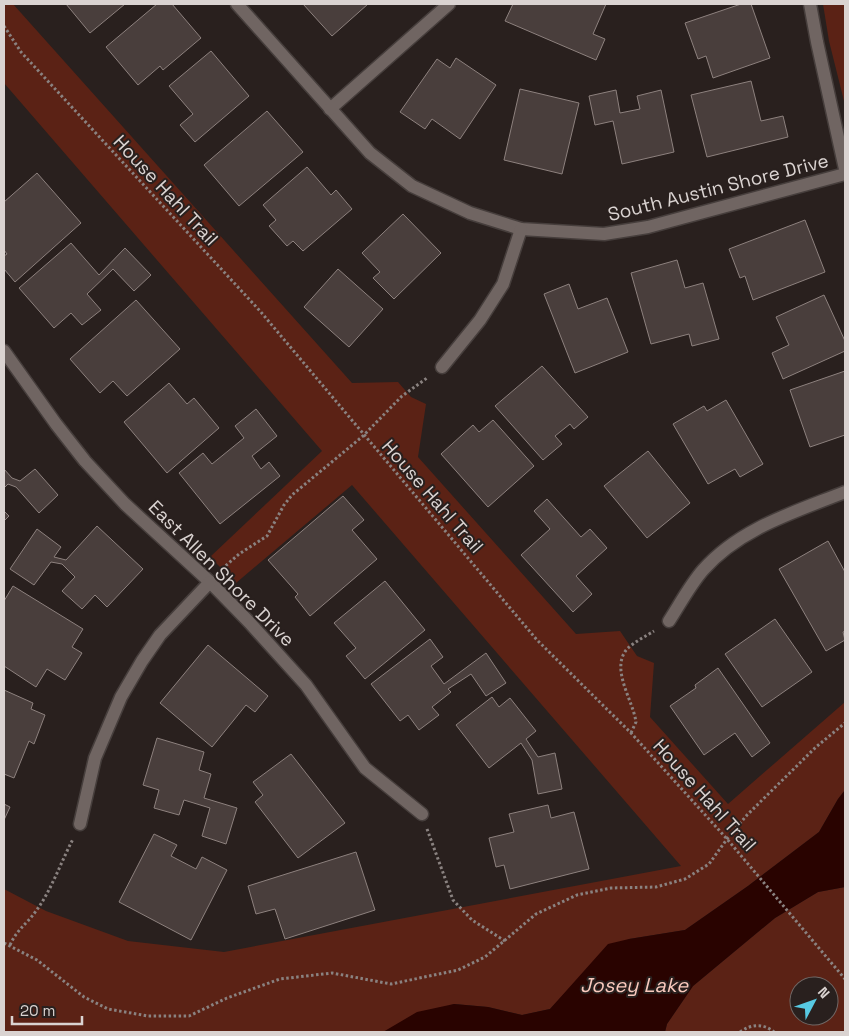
<svg xmlns="http://www.w3.org/2000/svg" width="849" height="1036" font-family="'Space Grotesk',sans-serif">
<style>
.green{fill:#5b2215;fill-rule:evenodd}
.water{fill:#290300}
.building{fill:#493e3c;stroke:#8d817e}
.lines{fill:none;stroke-linecap:round;stroke-linejoin:round}
.minor-casing{stroke:#463e3c;stroke-width:15}
.path{stroke:#8a8280;stroke-width:3;stroke-dasharray:2.5 2.5;stroke-linecap:butt}
.minor{stroke:#706562;stroke-width:12}
.labels{text-anchor:middle;stroke-width:4;stroke-linejoin:round;paint-order:stroke}
.street-label{font-size:19px;fill:#dad3d1;stroke:#29201e}
.water-label{font-size:20px;font-style:italic;fill:#f9c9bd;stroke:#29201e}
</style>
<rect width="100%" height="100%" fill="#29201e"/>
<!-- green -->
<g class="green">
<path d="M4,4H13L352,383L398,382L411,397L426,404L418,457L576,634L620,631L637,656L654,663L650,717L728,804L845,702V790L838,799L819,832L748,886L685,930L629,939L566,992L550,1009L522,1015L488,1007L454,1004L383,1032H4V889L46,911L128,941L224,952L681,866L352,485L236,583L210,557L322,451L4,83Z"/>
<path d="M823,4H845V105L829,41Z"/>
<path d="M845,887V1032H665L667,1024L693,986L775,918L818,892ZM799,986H829V1016H799Z"/>
</g>
<!-- water -->
<path class="water" d="M845,790V887L818,892L775,918L693,986L667,1024L665,1032H383L417,1012L454,1004L488,1007L522,1015L550,1009L608,944L629,939L685,930L748,886L819,832L838,799Z"/>
<!-- building -->
<g class="building">
<path d="M66,4H125L90,33Z"/>
<path d="M157,4H172L201,38L163,70L160,66L138,85L106,47Z"/>
<path d="M303,4H368L332,36Z"/>
<path d="M513,4H606L593,34L605,39L596,60L505,21Z"/>
<path d="M741,4H751L770,58L713,78L706,56L698,59L685,23Z"/>
<path d="M211,51L249,96L195,142L180,125L193,114L169,86Z"/>
<path d="M456,58L496,85L460,139L432,119L425,129L400,112L437,59L450,68Z"/>
<path d="M751,81L761,121L783,116L788,137L707,157L691,95Z"/>
<path d="M520,89L579,103L562,174L504,160Z"/>
<path d="M616,90L620,113L640,109L637,96L661,90L674,152L622,164L613,121L595,125L589,96Z"/>
<path d="M267,111L303,152L239,206L204,165Z"/>
<path d="M307,167L331,195L336,190L352,209L303,251L293,241L287,246L269,226L276,220L263,205Z"/>
<path d="M37,173L81,223L15,282L4,269V256L7,254L4,250V202Z"/>
<path d="M403,214L441,253L394,299L373,278L380,272L362,253Z"/>
<path d="M805,220L825,272L753,300L745,276L740,278L729,249Z"/>
<path d="M71,243L99,275L125,248L151,275L134,291L113,269L87,294L101,310L82,325L71,313L54,328L19,288Z"/>
<path d="M677,260L685,288L703,283L719,339L692,346L689,334L651,344L631,273Z"/>
<path d="M338,269L383,309L349,347L304,307Z"/>
<path d="M569,284L578,309L607,298L628,352L575,373L544,294Z"/>
<path d="M824,295L845,341V351L783,379L772,353L789,345L776,317Z"/>
<path d="M136,300L180,349L127,396L113,381L100,393L70,359Z"/>
<path d="M542,366L588,417L574,429L570,424L555,436L562,444L543,460L495,406Z"/>
<path d="M845,371V435L810,447L790,390Z"/>
<path d="M169,383L187,404L194,398L219,428L167,473L124,422Z"/>
<path d="M726,400L763,464L740,477L735,469L708,484L673,424L704,406L707,411Z"/>
<path d="M256,409L277,436L252,456L261,469L269,462L280,476L220,524L179,473L203,453L212,464L244,438L235,426Z"/>
<path d="M493,420L534,466L488,507L441,454L473,425L479,432Z"/>
<path d="M648,451L690,503L647,538L604,486Z"/>
<path d="M4,469L12,478L20,481L35,469L58,495L39,513L16,487L8,484L4,488Z"/>
<path d="M343,496L364,520L352,530L377,559L310,616L295,597L298,594L268,560Z"/>
<path d="M547,499L581,537L590,529L607,548L576,576L592,594L573,612L521,555L550,529L534,511Z"/>
<path d="M4,511L9,516L4,521Z"/>
<path d="M97,526L143,569L107,607L95,595L82,609L62,591L75,577L62,564L51,562L34,585L10,569L37,529L61,547L54,557L66,560Z"/>
<path d="M828,541L845,572V631L843,632L845,640L826,651L779,569Z"/>
<path d="M385,581L425,630L365,679L346,656L356,648L334,623Z"/>
<path d="M13,586L83,629L72,647L82,653L65,680L47,669L36,687L4,666V601Z"/>
<path d="M775,619L812,672L762,707L725,654Z"/>
<path d="M430,639L443,657L431,666L444,684L486,653L506,683L486,696L471,674L448,689L451,692L432,707L439,715L419,730L408,715L400,721L371,684Z"/>
<path d="M208,645L268,696L255,712L246,705L212,747L160,703Z"/>
<path d="M718,668L770,743L752,757L735,733L704,755L670,706L696,688L695,685Z"/>
<path d="M4,690L33,703L31,709L45,715L34,744L29,741L14,778L4,774Z"/>
<path d="M492,697L499,707L510,698L536,731L526,739L538,757L555,753L562,789L538,794L532,760L521,743L489,768L456,725Z"/>
<path d="M157,738L204,752L199,770L211,774L204,798L237,808L226,844L202,836L210,808L184,800L179,815L154,808L159,790L143,785Z"/>
<path d="M291,754L345,823L298,858L255,802L263,795L253,782Z"/>
<path d="M4,804L10,807L4,820Z"/>
<path d="M548,805L551,818L574,812L589,869L510,889L504,865L496,867L489,838L514,832L509,814Z"/>
<path d="M154,834L177,845L171,856L196,869L202,857L227,870L191,940L119,902Z"/>
<path d="M356,852L375,910L285,939L275,909L256,914L248,886Z"/>
</g>
<g class="lines">
<!-- minor casing -->
<g class="minor-casing">
<g id="minor">
<path d="M237,4L370,153L412,186L470,213L521,229L604,234L648,227L845,174"/>
<path d="M810,4L817,42L845,169"/>
<path d="M330,109L449,4"/>
<path d="M4,351L56,424L85,461L125,504L210,582L249,622L306,685L365,768L422,814"/>
<path d="M442,367L480,320L503,284L521,229"/>
<path d="M669,621C680,604 690,585 703,570C740,528 795,512 845,492"/>
<path d="M80,824L95,758L121,697L142,661L160,635L210,582"/>
</g>
</g>
<!-- path -->
<g class="path">
<path d="M4,26L21,52L260,311L537,640L631,733L727,839L845,979"/>
<path d="M222,569L239,554L267,536L284,505L292,495L363,436L402,396L427,378"/>
<path d="M631,733L636,722C633,700 610,669 627,649C634,642 646,636 654,631"/>
<path d="M427,829L453,900L472,920L505,941"/>
<path d="M4,943L37,960L84,997L108,1009L148,1016H189L227,998L280,979L332,973L391,984L458,970L485,957L536,914L577,895L611,888L656,887L685,879L709,864L727,839L747,815L816,747L845,723"/>
<path d="M10,945C18,928 26,925 36,911C51,891 61,862 73,839"/>
<path d="M740,1032C751,1024 763,1023 774,1032"/>
</g>
<!-- minor -->
<use href="#minor" class="minor"/>
</g>
<g class="labels">
<!-- street labels -->
<g class="street-label">
<text transform="translate(718 187) rotate(-14)" y="7">South Austin Shore Drive</text>
<text transform="translate(166 190) rotate(47)" y="7">House Hahl Trail</text>
<text transform="translate(433 496) rotate(49)" y="7">House Hahl Trail</text>
<text transform="translate(222 573) rotate(45)" y="7">East Allen Shore Drive</text>
<text transform="translate(705 795) rotate(48)" y="7">House Hahl Trail</text>
</g>
<!-- water labels -->
<g class="water-label">
<text x="634" y="992">Josey Lake</text>
</g>
</g>
<!-- border -->
<rect width="849" height="1036" fill="none" stroke="#dad3d1" stroke-width="10"/>
<!-- north arrow -->
<g transform="translate(814 1001) rotate(49)"><circle r="24" fill="#29201e" stroke="#706866"/>
<path d="M0-4L9 19L0 12L-9 19Z" fill="#57c9e2"/>
<text y="-8" font-size="14" font-weight="bold" text-anchor="middle" fill="#dad3d1">N</text>
</g>
<!-- scale -->
<path d="M12 1016v8h70v-8" fill="none" stroke="#dad3d1" stroke-width="2.5"/>
<text x="20" y="1016" font-size="15" fill="#dad3d1" stroke="#29201e" stroke-width="4" paint-order="stroke">20 m</text>
</svg>
